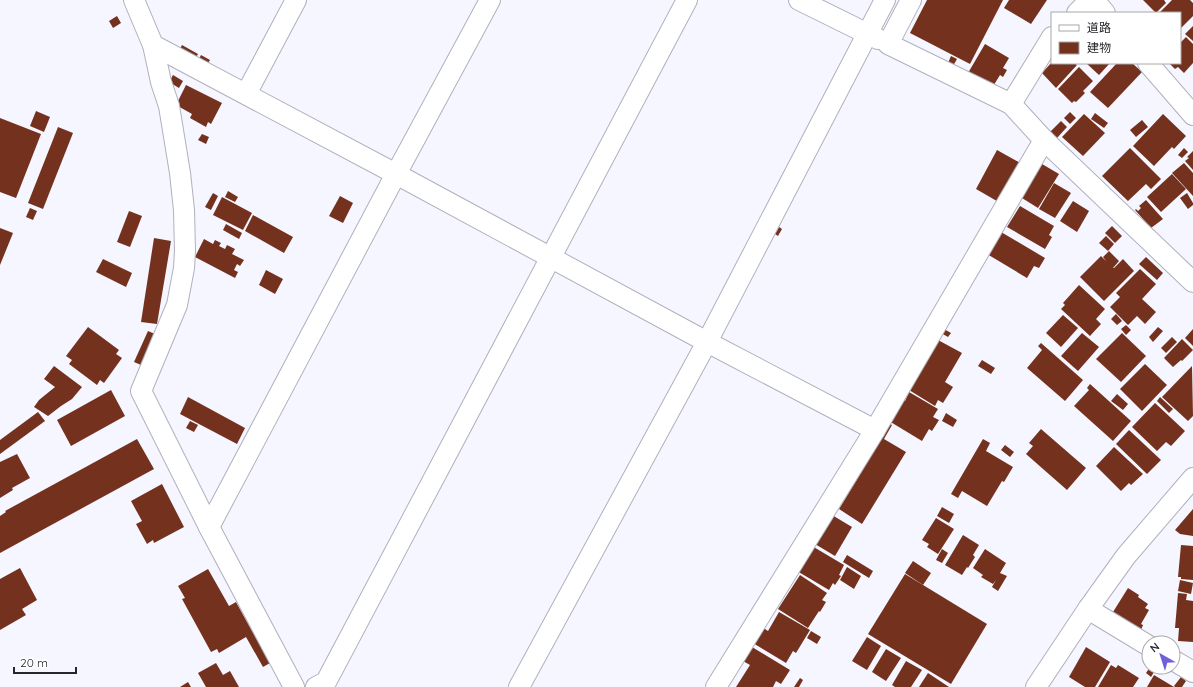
<svg xmlns="http://www.w3.org/2000/svg" width="1193" height="687" font-family="Quicksand,'Noto Sans JP',sans-serif">
<style>
.building{fill:#74321e}
.lines{fill:none;stroke-linecap:round;stroke-linejoin:round}
.minor-casing{stroke:#b0b1bc;stroke-width:22}
.minor{stroke:#fff;stroke-width:20}
</style>
<rect width="100%" height="100%" fill="#f5f6ff"/>
<!-- building -->
<g class="building">
<path d="M927,0H1003L970,64L910,33Z"/>
<path d="M1009,0H1047L1031,24L1004,8Z"/>
<path d="M1143,0H1164L1166,3L1156,13Z"/>
<path d="M1172,0H1190L1193,3V16L1180,29V13H1159Z"/>
<path d="M117,16L121,23L113,28L109,21Z"/>
<path d="M1193,26V41L1185,34Z"/>
<path d="M1186,37L1193,44V63L1184,73L1178,67L1175,69L1169,63H1180V43Z"/>
<path d="M985,44L1009,58L1003,68L1007,70L1003,77L1000,75L992,88L968,73Z"/>
<path d="M182,45L198,54L193,63L177,54Z"/>
<path d="M201,55L210,60L205,68L197,63Z"/>
<path d="M951,56L957,59L953,66L948,63Z"/>
<path d="M1052,62V63H1074L1077,65L1056,88L1042,73Z"/>
<path d="M1086,63H1110L1099,75Z"/>
<path d="M1117,63H1132L1142,72L1108,108L1090,92Z"/>
<path d="M1079,67L1093,81L1083,91L1085,93L1076,102L1074,101L1072,103L1058,89Z"/>
<path d="M173,75L183,81L179,88L169,82Z"/>
<path d="M186,85L222,103L211,124L208,122L206,127L190,118L192,114L176,105Z"/>
<path d="M36,111L50,117L44,132L30,126Z"/>
<path d="M1070,112L1076,118L1070,124L1064,118Z"/>
<path d="M1095,113L1108,123L1104,128L1091,119Z"/>
<path d="M1084,114L1105,133L1083,156L1062,137Z"/>
<path d="M1163,114L1186,136L1174,149L1172,147L1154,166L1133,146Z"/>
<path d="M0,118L41,134L16,198L0,192Z"/>
<path d="M1142,120L1148,127L1136,137L1130,130Z"/>
<path d="M1061,121L1067,127L1057,138L1050,132Z"/>
<path d="M58,127L73,133L43,209L28,203Z"/>
<path d="M202,134L209,137L206,144L198,140Z"/>
<path d="M1130,148L1161,179L1151,189L1146,184L1128,201L1102,176Z"/>
<path d="M1184,148L1188,152L1182,158L1178,155Z"/>
<path d="M997,150L1024,165L1002,204L976,189Z"/>
<path d="M1193,151V170L1185,161L1189,158L1187,157Z"/>
<path d="M1184,163L1193,173V196L1172,173Z"/>
<path d="M1042,164L1059,174L1038,208L1022,198Z"/>
<path d="M1172,174L1186,189L1161,212L1147,197Z"/>
<path d="M1054,183L1071,193L1055,218L1039,209Z"/>
<path d="M228,191L238,197L235,202L225,197Z"/>
<path d="M213,193L218,196L211,210L205,207Z"/>
<path d="M1187,193L1193,203V205L1188,209L1180,198Z"/>
<path d="M340,196L353,203L343,223L329,216Z"/>
<path d="M222,197L252,213L243,230L213,215Z"/>
<path d="M1146,200L1163,219L1151,228L1135,210L1136,209L1138,211L1141,208L1139,206Z"/>
<path d="M1073,201L1089,211L1077,232L1060,221Z"/>
<path d="M1020,206L1054,226L1049,235L1052,237L1045,249L1007,227Z"/>
<path d="M30,208L37,211L33,220L26,217Z"/>
<path d="M129,211L142,216L130,247L117,242Z"/>
<path d="M253,215L293,237L284,253L245,231Z"/>
<path d="M226,224L242,233L239,239L223,230Z"/>
<path d="M1112,226L1122,236L1115,243L1105,233Z"/>
<path d="M779,227L782,229L778,236L775,234Z"/>
<path d="M0,228L13,233L0,265Z"/>
<path d="M1001,232L1045,258L1039,268L1034,266L1027,278L987,254Z"/>
<path d="M1106,236L1114,244L1108,251L1099,243Z"/>
<path d="M154,238L171,241L157,324L141,322Z"/>
<path d="M204,239L213,244L215,240L221,243L219,246L225,249L227,245L235,249L232,254L244,260L240,266L237,264L234,270L238,272L235,278L195,257Z"/>
<path d="M1109,251L1119,261L1113,268H1114L1123,259L1134,271L1104,301L1080,277L1101,256L1106,261L1103,257Z"/>
<path d="M1146,257L1163,273L1157,280L1139,264Z"/>
<path d="M103,259L132,273L126,287L96,272Z"/>
<path d="M1140,269L1156,284L1142,299L1156,312L1145,324L1137,316L1128,325L1110,307L1120,297L1116,293Z"/>
<path d="M266,270L283,279L275,294L259,285Z"/>
<path d="M1079,285L1105,309L1096,319L1101,324L1090,336L1061,309L1065,305L1063,303Z"/>
<path d="M1116,314L1122,321L1117,325L1111,319Z"/>
<path d="M1063,315L1078,328L1061,347L1046,333Z"/>
<path d="M1126,325L1131,330L1126,335L1121,329Z"/>
<path d="M88,327L119,350L116,354L122,358L104,383L100,380L97,385L69,364L72,360L66,356Z"/>
<path d="M1158,327L1163,331L1153,342L1149,337Z"/>
<path d="M944,329L951,333L948,337L941,333Z"/>
<path d="M1193,329V346L1185,338Z"/>
<path d="M148,331L155,334L141,365L134,362Z"/>
<path d="M1082,333L1099,347L1078,371L1061,356Z"/>
<path d="M1122,333L1146,356L1121,382L1096,359Z"/>
<path d="M1172,337L1177,342L1166,353L1161,348Z"/>
<path d="M1182,339L1193,350L1182,361L1181,360L1173,367L1164,358Z"/>
<path d="M938,340L962,353L945,382L953,387L943,403L938,400L935,406L909,390Z"/>
<path d="M1041,343L1083,380L1065,401L1027,368L1042,350L1038,346Z"/>
<path d="M982,360L995,368L991,374L978,366Z"/>
<path d="M1145,364L1167,385L1142,411L1120,389Z"/>
<path d="M54,366L82,387L72,399L61,406L48,416L34,407L39,400L55,387L44,379Z"/>
<path d="M1192,366L1193,416L1188,421L1162,397Z"/>
<path d="M1090,384L1131,421L1113,441L1074,406L1089,390L1087,388Z"/>
<path d="M111,390L125,416L71,446L57,420Z"/>
<path d="M909,392L938,409L933,417L939,420L932,431L929,429L922,441L889,421L902,399L905,401Z"/>
<path d="M1117,394L1128,404L1123,410L1111,401Z"/>
<path d="M188,397L245,428L237,444L180,414Z"/>
<path d="M1160,397L1173,409L1169,413L1157,401Z"/>
<path d="M1155,403L1185,431L1171,446L1166,442L1157,451L1132,427Z"/>
<path d="M38,412L45,421L0,454V440Z"/>
<path d="M946,413L957,420L953,427L942,421Z"/>
<path d="M190,421L198,425L194,432L186,428Z"/>
<path d="M887,422L892,425L884,439L906,452L862,524L839,509L882,438Z"/>
<path d="M1041,429L1086,468L1067,490L1026,454L1033,446L1029,443Z"/>
<path d="M1129,430L1161,460L1147,474L1116,444Z"/>
<path d="M137,439L154,469L0,553V516L6,512L5,511Z"/>
<path d="M983,439L990,443L986,451L1013,467L1004,482L1002,481L987,506L962,491L958,498L951,494Z"/>
<path d="M1005,445L1014,452L1010,457L1001,450Z"/>
<path d="M1114,447L1143,474L1131,485L1129,483L1121,491L1096,466Z"/>
<path d="M17,454L30,478L12,488L13,490L0,498V462Z"/>
<path d="M162,484L184,527L154,543L153,540L147,544L136,524L142,521L131,501Z"/>
<path d="M942,507L954,514L949,523L937,516Z"/>
<path d="M1193,509V536L1180,534L1175,530Z"/>
<path d="M832,515L852,527L835,556L815,544Z"/>
<path d="M936,518L954,529L938,554L927,547L929,544L922,540Z"/>
<path d="M963,535L979,545L973,555L975,557L968,568L967,567L962,575L945,565Z"/>
<path d="M1181,545L1193,546V580L1181,579V577H1178Z"/>
<path d="M812,546L844,565L839,575L841,576L835,585L833,583L829,590L797,571Z"/>
<path d="M942,549L948,553L942,563L936,560Z"/>
<path d="M985,549L1006,563L1000,573L1007,576L998,591L992,587L996,580L993,584L981,577L983,575L973,568Z"/>
<path d="M847,555L873,571L869,578L843,562Z"/>
<path d="M913,561L931,573L923,585L905,573Z"/>
<path d="M847,567L861,576L854,589L840,580Z"/>
<path d="M20,568L37,600L22,609L26,615L0,630V579Z"/>
<path d="M208,569L229,606L236,602L270,663L263,667L246,637L219,653L217,649L211,652L182,599L185,598L178,586Z"/>
<path d="M905,574L987,624L951,684L868,634Z"/>
<path d="M800,575L827,593L822,600L826,602L820,612L819,611L808,628L778,609Z"/>
<path d="M1180,580L1193,583L1191,594L1178,591Z"/>
<path d="M1128,588L1139,595L1138,597L1148,604L1145,608L1149,610L1141,624L1143,625L1141,630L1113,612Z"/>
<path d="M1178,593L1187,594L1186,600L1193,601V642L1178,641L1179,628H1175Z"/>
<path d="M779,612L810,630L796,653L793,651L786,663L753,643L762,627L768,631Z"/>
<path d="M811,631L821,637L817,644L807,638Z"/>
<path d="M867,637L881,646L867,670L852,661Z"/>
<path d="M752,647L790,670L781,684L776,681L773,687H736L750,665L743,661Z"/>
<path d="M1086,647L1110,662L1095,687H1085L1069,677Z"/>
<path d="M886,649L901,658L886,681L872,672Z"/>
<path d="M906,661L922,670L911,687H895L892,685Z"/>
<path d="M216,663L223,675L230,671L239,687H206L198,673Z"/>
<path d="M1111,665L1116,668L1118,665L1139,678L1133,687H1098Z"/>
<path d="M1150,667H1157L1151,677L1146,673Z"/>
<path d="M928,673L949,687H919Z"/>
<path d="M1154,675L1174,687H1147Z"/>
<path d="M1181,677L1186,681L1182,687H1175L1174,686Z"/>
<path d="M800,678L803,680L799,687H794Z"/>
<path d="M188,682L191,687H180Z"/>
</g>
<g class="lines">
<!-- minor casing -->
<g class="minor-casing">
<g id="minor">
<path d="M134,0L153,45L161,82L169,106L180,173L184,210L185,251L184,268L177,305L141,391L209,527L294,687"/>
<path d="M799,0L878,39"/>
<path d="M911,0L888,44L1011,104L1044,140L1193,282"/>
<path d="M1094,0L1105,13"/>
<path d="M1077,13L1090,0"/>
<path d="M153,45L396,174L707,342L875,430"/>
<path d="M1148,63L1193,115"/>
<path d="M246,94L296,0"/>
<path d="M1011,104L1052,37"/>
<path d="M209,527L396,174L490,0"/>
<path d="M1088,609L1149,646"/>
<path d="M1173,660L1193,672"/>
<path d="M316,687L326,682L687,0"/>
<path d="M519,687L707,342L885,0"/>
<path d="M716,687L875,430L1044,140"/>
<path d="M1036,687L1088,609L1126,556L1193,478"/>
</g>
</g>
<!-- minor -->
<use href="#minor" class="minor"/>
</g>
<!-- legend -->
<rect x="1051" y="12" width="130" height="52" fill="#ffffff" stroke="#a8a8aa"/>
<rect x="1059" y="25" width="20" height="6" fill="#ffffff" stroke="#a8a8aa"/>
<text x="1087" y="32" font-size="12" fill="#25262a">道路</text>
<rect x="1059" y="42" width="20" height="12" fill="#74321e" stroke="#a8a8aa"/>
<text x="1087" y="52" font-size="12" fill="#25262a">建物</text>
<!-- north arrow -->
<g transform="translate(1161 655) rotate(321)"><circle r="19" fill="#ffffff" stroke="#a8a8aa"/>
<path d="M0-3L7 15L0 10L-7 15Z" fill="#7060da"/>
<text y="-6" font-size="11" font-weight="bold" text-anchor="middle" fill="#25262a">N</text>
</g>
<!-- scale -->
<path d="M14 667v6h62v-6" fill="none" stroke="#25262a" stroke-width="2"/>
<text x="20" y="667" font-size="12" fill="#25262a" stroke="#ffffff" stroke-width="3" paint-order="stroke">20 m</text>
</svg>
